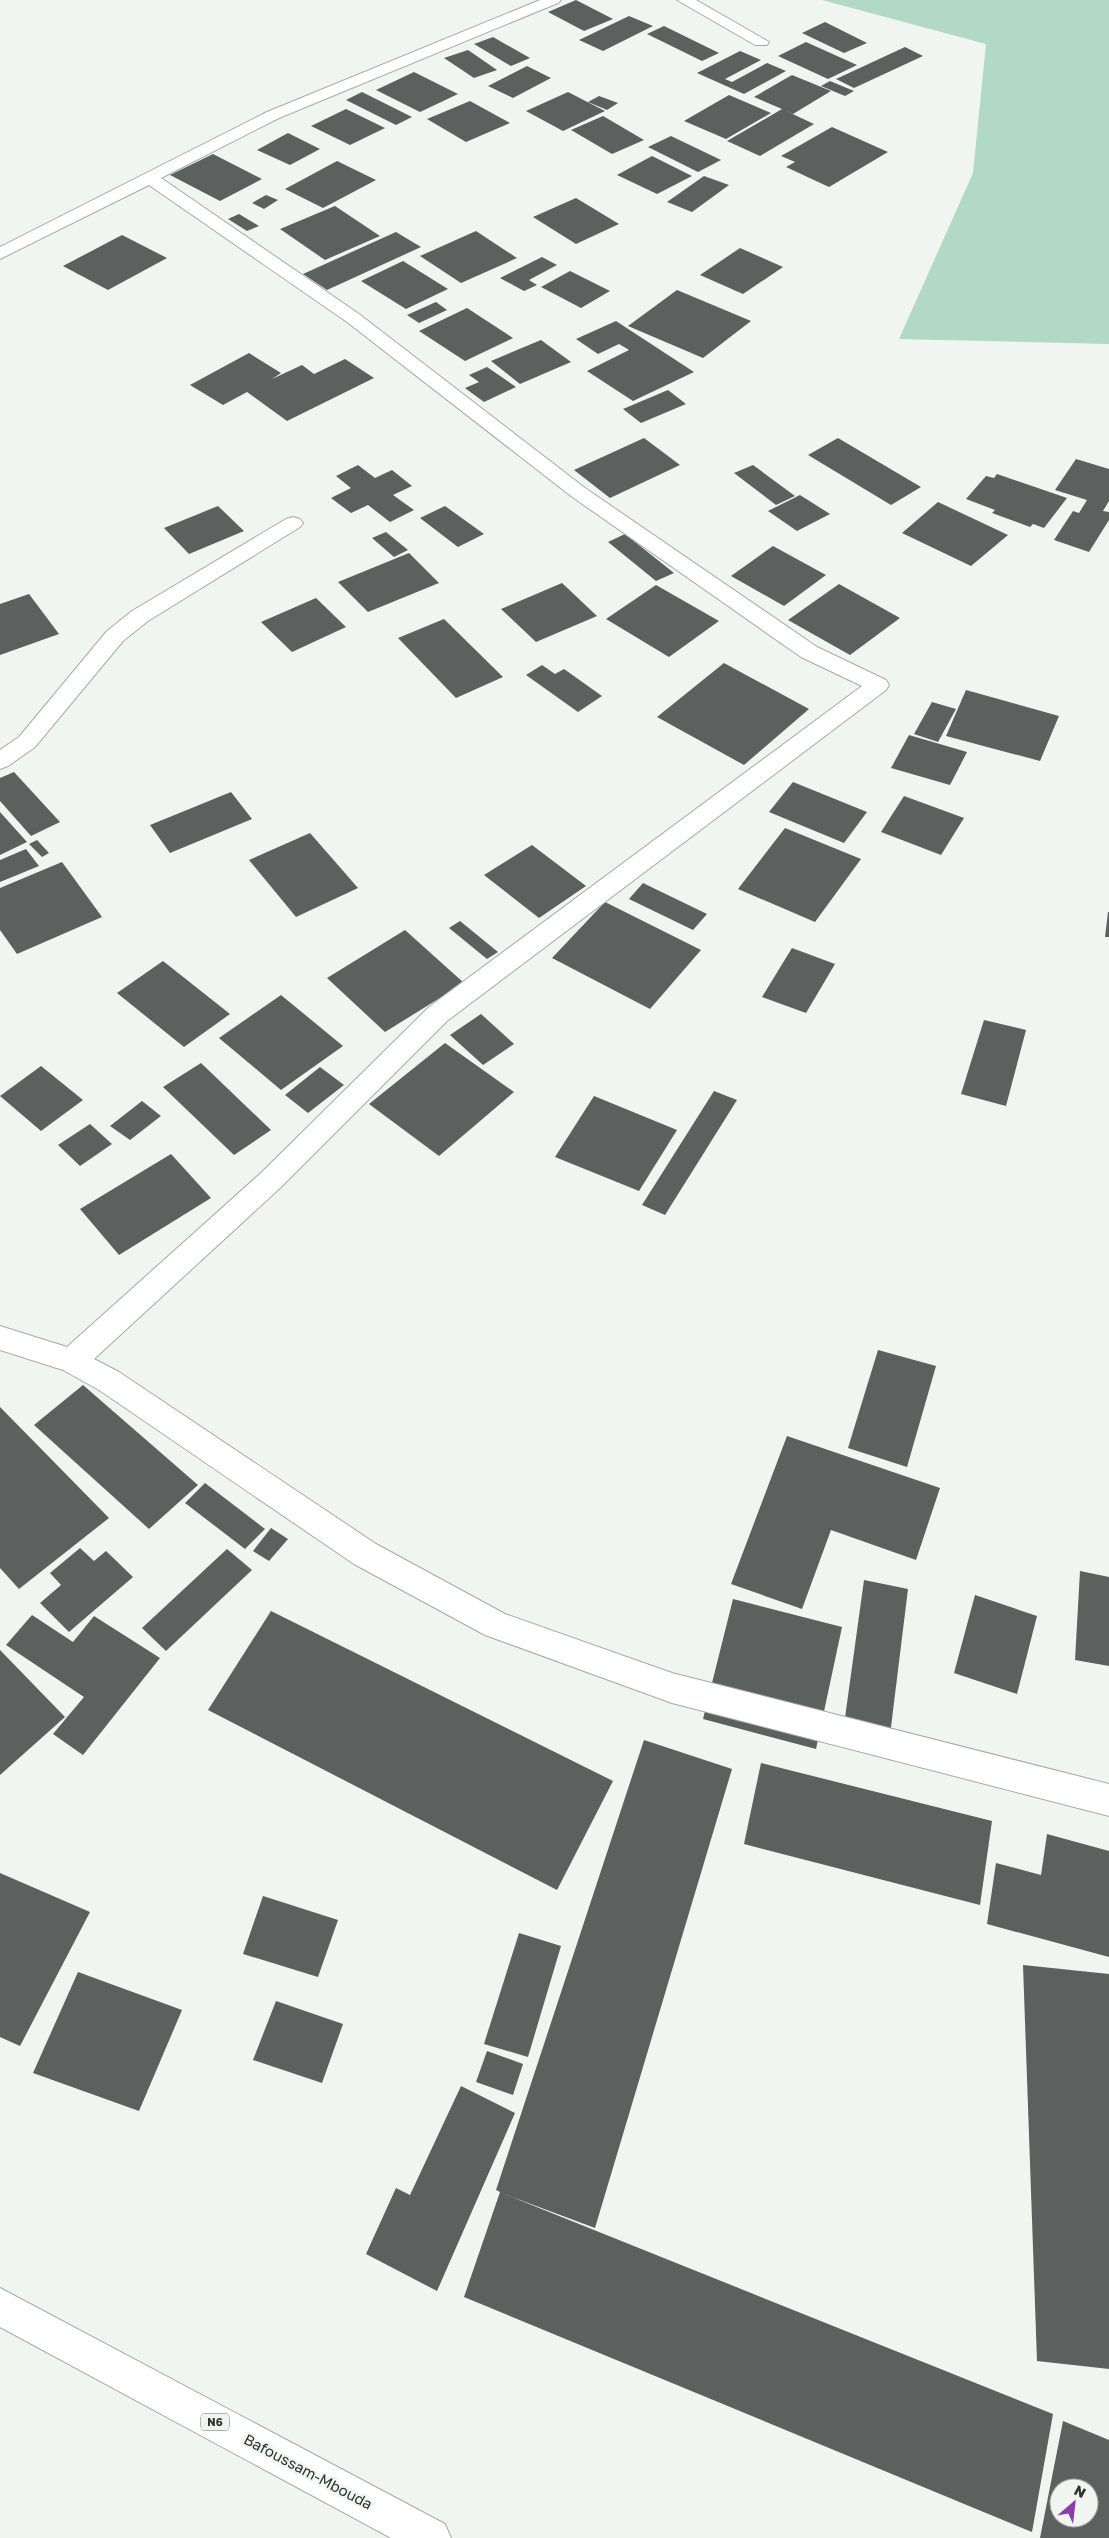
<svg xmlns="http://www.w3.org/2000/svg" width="1109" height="2538" font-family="'Golos Text',sans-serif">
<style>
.green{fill:#b2d8c6}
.building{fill:#5c605e;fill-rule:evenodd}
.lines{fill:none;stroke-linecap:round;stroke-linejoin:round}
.street-casing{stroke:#a6aaa8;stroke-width:2}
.highway-casing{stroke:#a6aaa8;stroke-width:2}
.street{fill:#fff;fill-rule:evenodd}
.highway{fill:#fff;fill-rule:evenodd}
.labels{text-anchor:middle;stroke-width:5;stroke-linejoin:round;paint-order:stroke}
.shield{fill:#f0f5f2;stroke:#6a6c6b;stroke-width:1}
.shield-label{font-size:11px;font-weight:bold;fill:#303231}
.near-street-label{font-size:15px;fill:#303231;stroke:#f0f5f2}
</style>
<rect width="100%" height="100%" fill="#f0f5f2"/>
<!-- green -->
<path class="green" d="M822,0H1109V344L899,339L973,173L986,44Z"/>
<!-- building -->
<g class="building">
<path d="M576,0L613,19L584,31L548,12Z"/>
<path d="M629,16L653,26L603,51L579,40Z"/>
<path d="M825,22L867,43L844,53L802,33Z"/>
<path d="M664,26L719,53L702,61L647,34Z"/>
<path d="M493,37L530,58L511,66L474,44Z"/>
<path d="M806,42L857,65L828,79L778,56Z"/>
<path d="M905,47L923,56L854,88L836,79Z"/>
<path d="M468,50L497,70L474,78L444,58Z"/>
<path d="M740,51L761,60L725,79L732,82L767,63L786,71L744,94L697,73Z"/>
<path d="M527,66L551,78L513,98L488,86Z"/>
<path d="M414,72L458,94L420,112L376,90Z"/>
<path d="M792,75L831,91L793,114L784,110L814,124L760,156L727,141L782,109L754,97Z"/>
<path d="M830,81L854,91L845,96L821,86Z"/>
<path d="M362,92L412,117L396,125L346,100Z"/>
<path d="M568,92L605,111L563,131L526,111Z"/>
<path d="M729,95L771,113L726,139L684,121Z"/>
<path d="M599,96L618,103L607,110L588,102Z"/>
<path d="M470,101L510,123L466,142L427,119Z"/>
<path d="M346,109L385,128L350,145L311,126Z"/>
<path d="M603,116L644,140L612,154L571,130Z"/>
<path d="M832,127L888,152L829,187L786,167L795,162L781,156Z"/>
<path d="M288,133L320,149L290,165L257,150Z"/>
<path d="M671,136L721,160L698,172L648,147Z"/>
<path d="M213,154L262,179L220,201L170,175Z"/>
<path d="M652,156L692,176L657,194L617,175Z"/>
<path d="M337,161L376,180L323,208L285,189Z"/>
<path d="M704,176L729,185L692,212L667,202Z"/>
<path d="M266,195L278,200L264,209L252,203Z"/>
<path d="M576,198L619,224L576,244L533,217Z"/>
<path d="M335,206L380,236L325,260L280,229Z"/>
<path d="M239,214L259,226L247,231L228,219Z"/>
<path d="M476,231L517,258L461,283L420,256Z"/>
<path d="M396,232L421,247L327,290L303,274Z"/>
<path d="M122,235L167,258L108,290L63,266Z"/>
<path d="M740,248L783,267L743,294L700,275Z"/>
<path d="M542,257L557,265L529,280L537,285L524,291L500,278Z"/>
<path d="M403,261L448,289L406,309L361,281Z"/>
<path d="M570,271L610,291L581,308L541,287Z"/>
<path d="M677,290L751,321L703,358L628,326Z"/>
<path d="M436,302L447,310L419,323L407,315Z"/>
<path d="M467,308L513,338L465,361L419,331Z"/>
<path d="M616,321L694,372L633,401L587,371L629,350L619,344L598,354L576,339Z"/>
<path d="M541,340L571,362L520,384L491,361Z"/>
<path d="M249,353L281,373L272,379L302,365L314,374L345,359L374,378L287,421L247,392L223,405L190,385Z"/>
<path d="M487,367L516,387L484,402L465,388L479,382L469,375Z"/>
<path d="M668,390L686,404L641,423L623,409Z"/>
<path d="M644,438L680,465L610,498L574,470Z"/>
<path d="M838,438L921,487L891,505L808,455Z"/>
<path d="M1076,459L1109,469V501L1103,511L1109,512V520L1089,552L1054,540L1073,511L1079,513L1087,500L1055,490Z"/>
<path d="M358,465L375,478L392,470L412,486L393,495L414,510L390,522L368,505L351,513L331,498L351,488L336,476Z"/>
<path d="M753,465L795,496L776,505L734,473Z"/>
<path d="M997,474L1067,498L1044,528L1033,524L1030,527L992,513L995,510L966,499L986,476L994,478Z"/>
<path d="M800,495L830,514L797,531L768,511Z"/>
<path d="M938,502L1008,535L971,566L902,533Z"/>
<path d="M218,506L244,531L189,554L164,528Z"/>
<path d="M445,506L484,534L458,547L420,518Z"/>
<path d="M386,532L408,550L394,557L372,538Z"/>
<path d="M625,534L674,573L656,581L608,542Z"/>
<path d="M773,546L826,575L784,606L731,576Z"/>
<path d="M409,553L439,583L368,612L338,582Z"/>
<path d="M562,583L597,616L536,642L501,609Z"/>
<path d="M839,584L900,618L850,655L788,620Z"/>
<path d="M656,585L719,621L669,657L606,619Z"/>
<path d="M29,594L59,634L0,655V604Z"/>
<path d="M316,598L346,627L292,652L261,622Z"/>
<path d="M444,619L503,677L456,698L398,638Z"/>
<path d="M724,663L809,709L744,765L657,717Z"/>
<path d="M542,665L555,674L564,669L602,696L578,712L526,675Z"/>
<path d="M966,690L1059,716L1040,761L946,736Z"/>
<path d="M932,702L956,709L938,742L914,734Z"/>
<path d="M909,735L967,752L950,785L891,768Z"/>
<path d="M14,772L60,822L31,836L0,801V778Z"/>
<path d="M793,782L867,812L844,843L769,812Z"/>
<path d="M231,792L252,819L170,853L150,825Z"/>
<path d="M904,796L964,818L941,855L881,832Z"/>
<path d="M0,812L27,842L0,855Z"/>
<path d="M785,828L861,859L815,922L738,889Z"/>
<path d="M310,833L358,888L296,917L249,860Z"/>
<path d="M37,840L49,853L42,857L29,844Z"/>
<path d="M532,845L586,886L539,918L484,875Z"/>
<path d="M26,849L39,866L0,882V860Z"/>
<path d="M62,862L102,917L17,954L0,930V888Z"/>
<path d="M643,883L707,914L693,930L629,899Z"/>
<path d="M605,902L701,950L650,1009L552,958Z"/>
<path d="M1108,912H1109V937H1105Z"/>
<path d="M460,921L498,952L487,959L449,928Z"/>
<path d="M405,930L464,983L385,1032L327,978Z"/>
<path d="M792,948L835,964L806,1013L762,997Z"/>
<path d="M163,961L230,1014L184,1047L117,993Z"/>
<path d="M281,995L343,1046L281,1090L219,1038Z"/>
<path d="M481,1014L514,1044L483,1065L450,1035Z"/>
<path d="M984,1020L1026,1030L1006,1106L961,1094Z"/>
<path d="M445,1043L514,1092L439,1156L369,1104Z"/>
<path d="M201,1063L271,1130L234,1155L163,1087Z"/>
<path d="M41,1066L83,1100L41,1131L0,1096Z"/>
<path d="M320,1067L344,1085L308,1113L285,1095Z"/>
<path d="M714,1091L737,1100L665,1215L642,1205Z"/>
<path d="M594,1096L677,1130L639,1191L555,1157Z"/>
<path d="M142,1101L161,1116L130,1140L110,1126Z"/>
<path d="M90,1124L112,1144L80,1166L58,1145Z"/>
<path d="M171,1154L211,1198L119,1255L80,1209Z"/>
<path d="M878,1350L936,1366L907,1467L848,1448Z"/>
<path d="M83,1385L198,1485L149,1529L34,1425Z"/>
<path d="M0,1407L109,1518L19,1589L0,1568Z"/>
<path d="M787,1436L940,1488L916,1560L831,1530L802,1609L731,1584Z"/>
<path d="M205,1483L265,1529L245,1549L185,1503Z"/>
<path d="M271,1528L288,1539L269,1561L253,1551Z"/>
<path d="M80,1548L94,1561L106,1551L133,1577L69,1632L40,1603L61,1585L50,1573Z"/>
<path d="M227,1549L252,1570L166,1651L142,1628Z"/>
<path d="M1080,1571L1109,1577V1666L1075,1660Z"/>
<path d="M864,1580L908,1589L890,1735L844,1725Z"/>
<path d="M975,1595L1037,1616L1017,1694L954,1673Z"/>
<path d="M733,1599L842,1627L816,1749L703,1719Z"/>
<path d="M271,1611L613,1781L557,1890L208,1710Z"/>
<path d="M32,1615L73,1642L94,1616L160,1658L83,1755L53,1734L84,1697L6,1645Z"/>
<path d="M0,1650L65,1717L0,1775Z"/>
<path d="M644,1740L732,1769L595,2228L504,2194L1053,2414L1032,2532L464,2297L500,2192L496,2190Z"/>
<path d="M761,1763L992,1821L980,1905L744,1844Z"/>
<path d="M1047,1834L1109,1851V1957L987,1924L996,1863L1041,1875Z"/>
<path d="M0,1873L90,1912L20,2046L0,2037Z"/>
<path d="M263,1896L338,1920L318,1977L243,1954Z"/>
<path d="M519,1933L561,1946L528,2057L484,2044Z"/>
<path d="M1023,1965L1109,1974V2369L1037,2361Z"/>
<path d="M78,1972L182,2010L139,2111L33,2073Z"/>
<path d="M276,2001L343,2024L322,2083L253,2060Z"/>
<path d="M487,2051L523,2064L513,2095L476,2082Z"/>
<path d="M461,2086L515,2113L437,2291L366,2254L396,2188L410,2195Z"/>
<path d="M1063,2421L1109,2440V2538H1040ZM1059,2488H1089V2518H1059Z"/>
</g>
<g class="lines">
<!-- street casing -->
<g class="street-casing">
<g id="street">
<path d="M540,0H561L558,3L279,118L161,178L359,314L585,488L817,647L886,680L889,685L886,690L447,1021L280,1188L94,1359L119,1372L376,1544L505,1614L672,1673L1109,1784V1816L672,1703L485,1635L354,1564L99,1390L63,1370L0,1350V1326L67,1347L262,1172L429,1007L862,686L801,657L571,496L347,322L149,185L0,259V247L267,112Z"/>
<path d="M677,0H696L769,42L767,45H755Z"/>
<path d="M293,517L300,519L303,523L300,527L148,621L123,641L35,747L8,766L0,769V750L19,737L107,631L132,611L286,519Z"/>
</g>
</g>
<!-- highway casing -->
<g class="highway-casing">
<path id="highway" d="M0,2288L445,2524L451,2538H391L0,2327Z"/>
</g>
<!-- street -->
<use href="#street" class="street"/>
<!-- highway -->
<use href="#highway" class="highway"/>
</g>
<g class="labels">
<!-- shield labels -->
<rect class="shield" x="201" y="2413.5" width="28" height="17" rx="4"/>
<g class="shield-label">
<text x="215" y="2426">N6</text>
</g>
<!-- near-street labels -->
<g class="near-street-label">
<text transform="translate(308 2472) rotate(28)" y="5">Bafoussam-Mbouda</text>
</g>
</g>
<!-- north arrow -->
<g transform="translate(1074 2503) rotate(28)"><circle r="24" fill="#f0f5f2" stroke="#a3a7a5"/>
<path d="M0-4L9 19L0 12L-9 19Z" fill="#8c3cac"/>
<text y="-8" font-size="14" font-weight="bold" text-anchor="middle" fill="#303231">N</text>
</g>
</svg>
